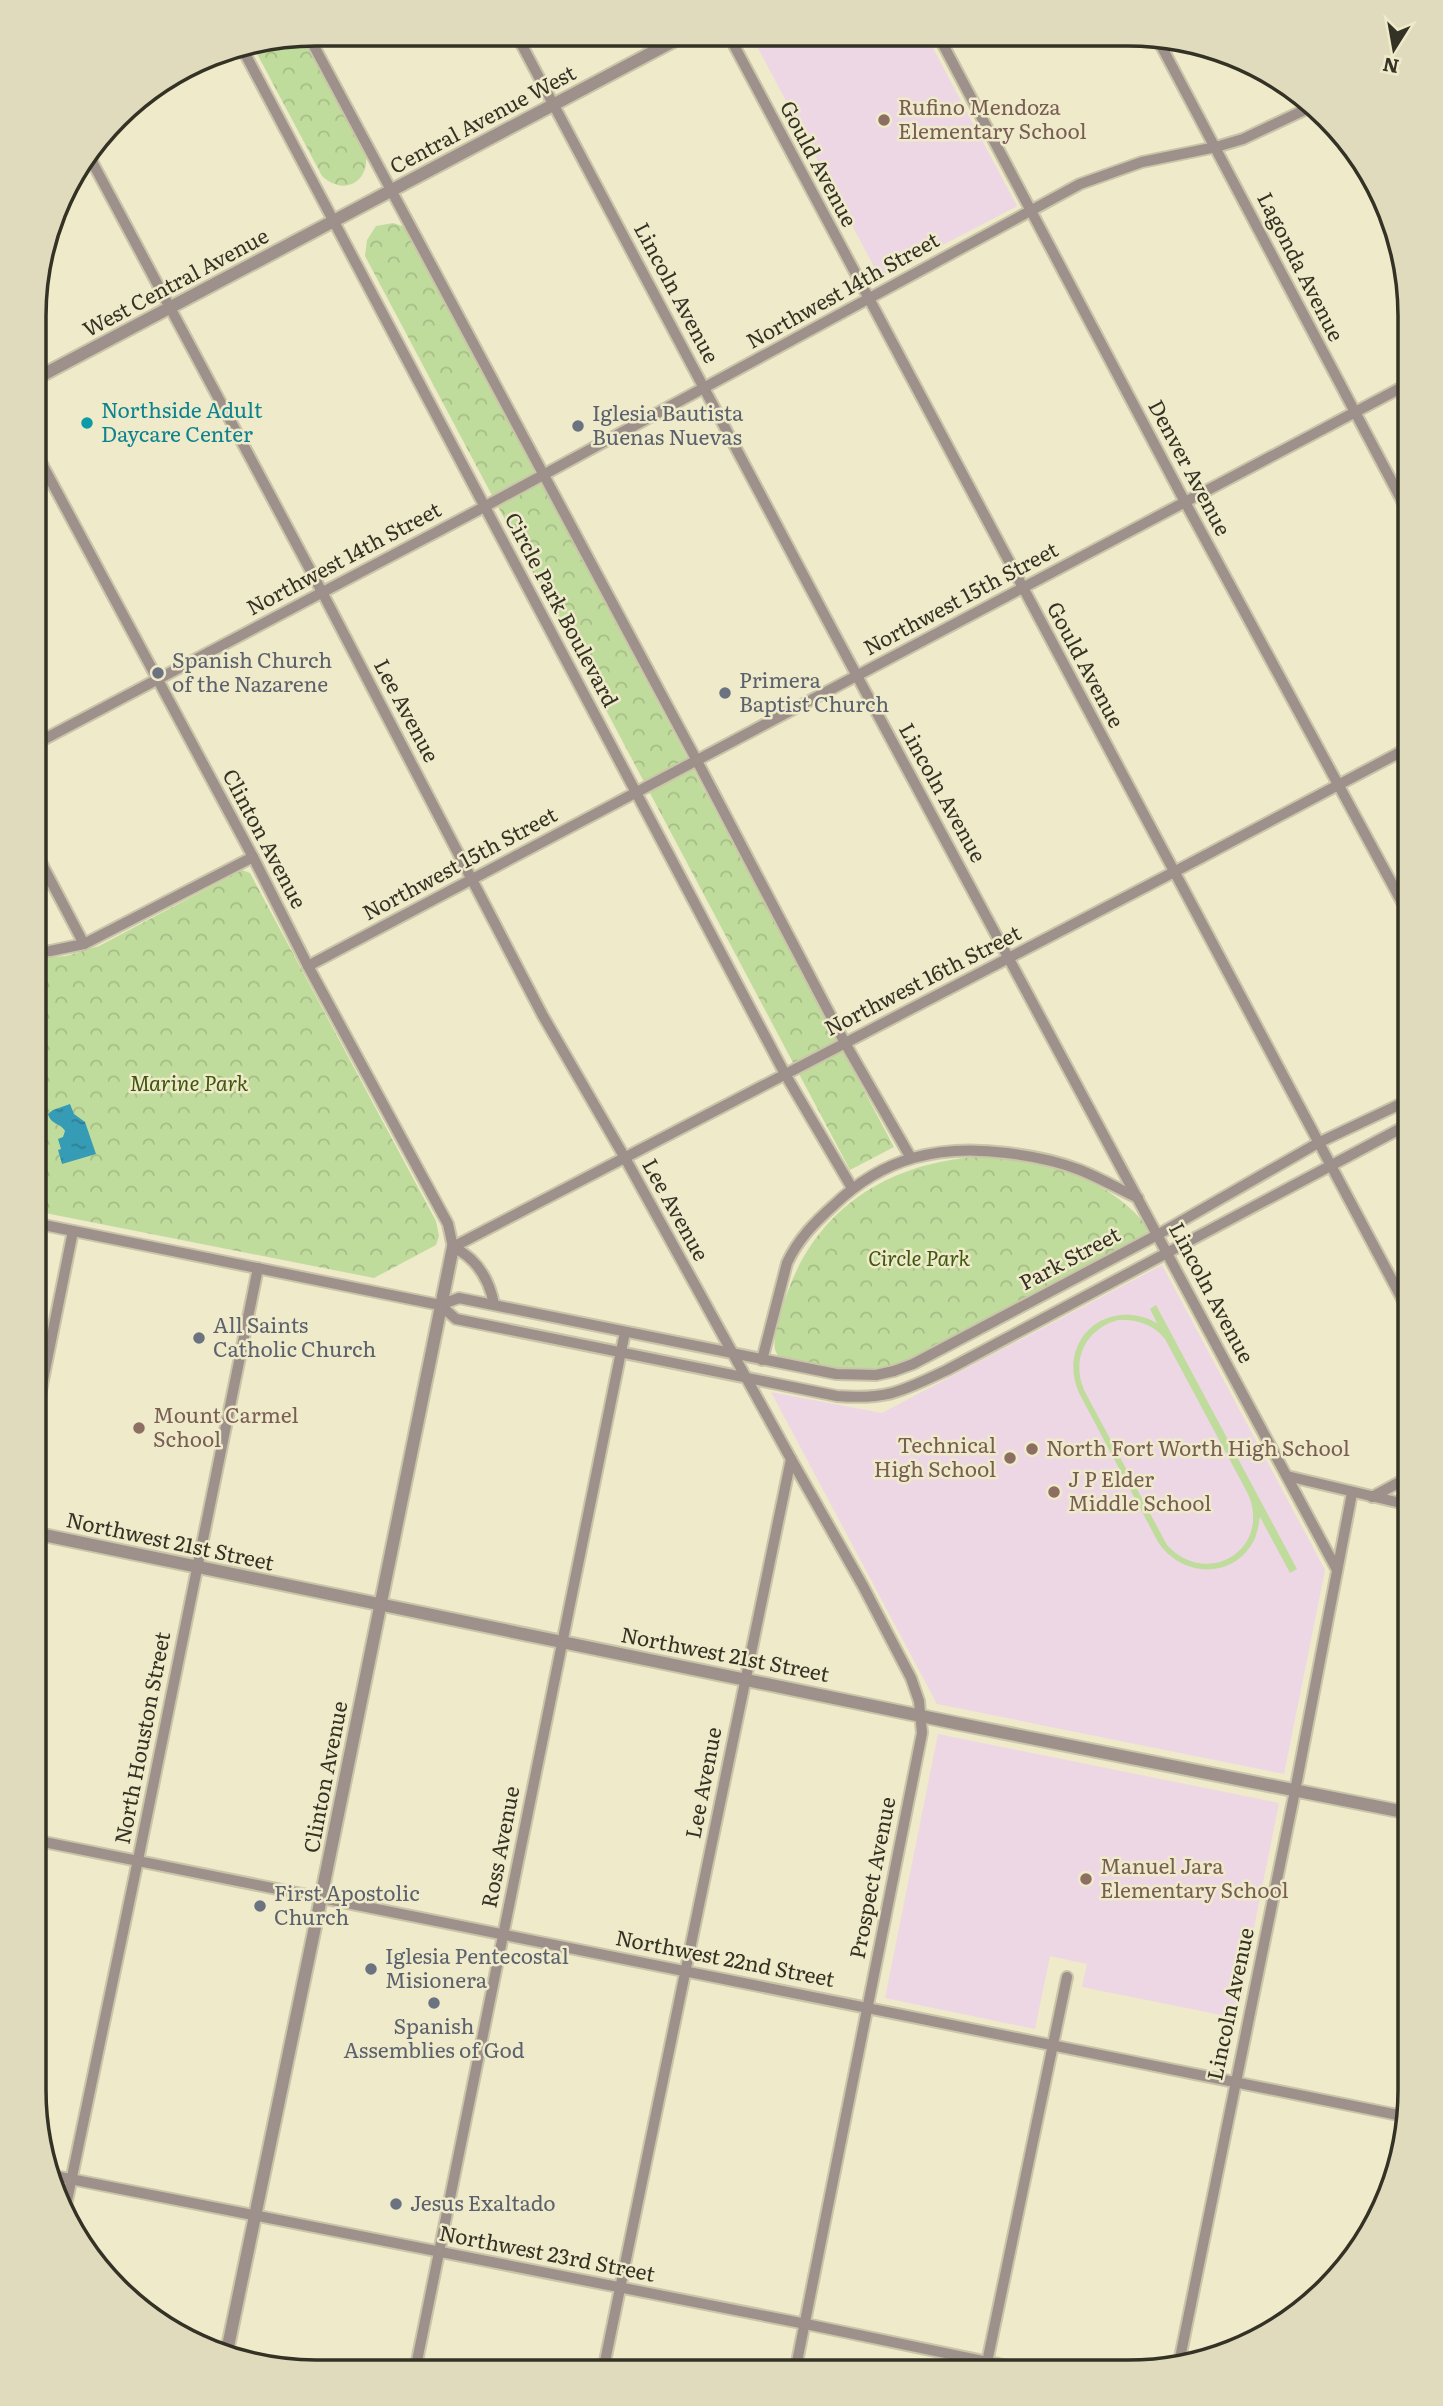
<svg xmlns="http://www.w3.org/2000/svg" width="1443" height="2406" font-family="Literata,serif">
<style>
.education{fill:#eed7e4}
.green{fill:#c0dc9c;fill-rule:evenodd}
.park{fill:url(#park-crowns)}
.water{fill:url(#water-ripples)}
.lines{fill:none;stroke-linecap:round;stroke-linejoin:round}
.minor-casing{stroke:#cac5a9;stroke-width:14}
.tertiary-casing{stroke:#cac5a9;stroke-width:16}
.minor{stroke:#9e908b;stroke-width:10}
.tertiary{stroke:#9e908b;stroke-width:12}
.education-dot{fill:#8d6e63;stroke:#efeaca;stroke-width:2.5}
.culture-dot{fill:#0f9aa8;stroke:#efeaca;stroke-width:2.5}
.worship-dot{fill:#6b7280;stroke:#efeaca;stroke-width:2.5}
.labels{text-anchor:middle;stroke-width:5;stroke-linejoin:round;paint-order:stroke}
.education-label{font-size:21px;fill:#785e54;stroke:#efeaca;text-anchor:start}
.street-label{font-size:21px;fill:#343225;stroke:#efeaca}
.culture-label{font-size:21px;fill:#0d838f;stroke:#efeaca;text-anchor:start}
.worship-label{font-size:21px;fill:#5b616d;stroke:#efeaca;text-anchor:start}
.park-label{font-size:21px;font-style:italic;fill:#3d570d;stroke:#efeaca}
.rim{fill:none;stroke:#343225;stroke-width:3.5}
</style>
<defs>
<pattern id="park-crowns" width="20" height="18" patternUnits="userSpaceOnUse" patternTransform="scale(1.75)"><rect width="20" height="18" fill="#c0dc9c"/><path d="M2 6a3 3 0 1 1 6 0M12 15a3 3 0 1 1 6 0" fill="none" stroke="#a6bd86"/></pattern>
<pattern id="water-ripples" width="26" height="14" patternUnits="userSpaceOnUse" patternTransform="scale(1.75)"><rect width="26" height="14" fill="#369bb4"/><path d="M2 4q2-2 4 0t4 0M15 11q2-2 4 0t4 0" fill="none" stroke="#2e7f92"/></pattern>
</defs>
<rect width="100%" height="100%" fill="#efeaca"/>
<!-- education -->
<g class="education">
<path d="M751,35H926L1017,206L880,278Z"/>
<path d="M1162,1265L1325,1570L1284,1774L937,1704L771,1392L882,1413Z"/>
<path d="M938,1734L1279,1803L1236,2018L1082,1987L1087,1964L1050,1956L1035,2029L885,1998Z"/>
</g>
<!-- green -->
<path class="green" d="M1156,1305L1297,1569L1290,1573L1260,1517C1258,1527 1257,1538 1250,1547C1226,1581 1179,1574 1158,1542L1079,1393C1056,1340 1107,1296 1157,1323L1150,1309ZM1118,1320C1137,1319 1153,1324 1165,1339L1248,1494C1272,1549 1207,1589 1167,1545L1084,1390C1071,1359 1086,1329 1118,1320Z"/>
<!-- park -->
<g class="park">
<path d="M304,36L366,155C369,183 343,196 322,176L253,46Z"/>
<path d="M393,223L405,227L894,1147L850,1170L365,256L367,240L376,226Z"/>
<path d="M242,870L250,873L436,1221L439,1236L436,1245L374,1278L40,1212L34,1209L35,958L66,956L99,946Z"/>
<path d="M987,1156C1039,1160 1094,1174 1133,1211C1140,1218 1147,1224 1147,1233L909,1361C858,1379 831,1368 780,1358C769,1348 777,1327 781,1313C808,1212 885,1161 987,1156Z"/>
</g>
<!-- water -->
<path class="water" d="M70,1104L74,1114L85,1122L96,1154L62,1164L58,1150L61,1149L58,1139L63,1137L65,1131C61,1123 51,1125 48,1114L53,1110Z"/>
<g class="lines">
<!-- minor casing -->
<g class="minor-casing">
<g id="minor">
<path d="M516,34C786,548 1063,1058 1337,1570"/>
<path d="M728,34L1409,1312"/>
<path d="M308,35L697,761L845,1043L911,1158"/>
<path d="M938,35L1185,502L1410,917"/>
<path d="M1156,36L1410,516"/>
<path d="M242,48L785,1074L852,1188"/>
<path d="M89,156L322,592L543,1016L625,1158L791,1459L603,2371"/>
<path d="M35,451L253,857L308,966L448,1224L453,1247"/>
<path d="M35,744L484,507L1080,184L1142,162L1216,147L1243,139L1313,106"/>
<path d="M35,851L84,944"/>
<path d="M35,952L50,951L84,944L253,857"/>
<path d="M308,966L1410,383"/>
<path d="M34,1223L440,1305L456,1319L837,1396C888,1400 902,1391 947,1370L1409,1124"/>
<path d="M453,1247L1174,872L1410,747"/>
<path d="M453,1247C476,1258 489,1279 494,1304"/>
<path d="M440,1305L459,1298L836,1374L876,1375L894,1371L913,1364L1159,1234L1318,1143L1409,1100"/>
<path d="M762,1360L787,1263C798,1239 815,1222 834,1205C884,1157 940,1144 1007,1153C1032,1156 1057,1161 1080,1170C1100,1178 1119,1189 1138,1198"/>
<path d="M34,1425L73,1231"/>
<path d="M791,1459L863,1586L911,1678L919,1701L922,1733L795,2372"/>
<path d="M1287,1476L1409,1505"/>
<path d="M1372,1497L1409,1477"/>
<path d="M34,1840L1408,2117"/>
<path d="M50,2175L806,2324L1036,2372"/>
<path d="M64,2215L138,1860L258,1268"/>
<path d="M1179,2363L1295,1791L1352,1493"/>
<path d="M415,2371L625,1332"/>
<path d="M985,2372L1067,1977"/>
</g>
</g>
<!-- tertiary casing -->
<g class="tertiary-casing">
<g id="tertiary">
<path d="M35,379L687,34"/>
<path d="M34,1533L960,1724L1409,1813"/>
<path d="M226,2356L321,1898L453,1247"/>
</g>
</g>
<!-- minor -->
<use href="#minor" class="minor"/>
<!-- tertiary -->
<use href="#tertiary" class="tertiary"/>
</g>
<!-- markers -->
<g class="education-dot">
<circle cx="884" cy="120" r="7"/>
<circle cx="139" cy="1428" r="7"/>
<circle cx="1032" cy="1449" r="7"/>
<circle cx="1010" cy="1458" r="7"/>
<circle cx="1054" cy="1492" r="7"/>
<circle cx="1086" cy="1879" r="7"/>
</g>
<circle class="culture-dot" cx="87" cy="423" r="7"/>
<g class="worship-dot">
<circle cx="578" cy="426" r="7"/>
<circle cx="158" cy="673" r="7"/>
<circle cx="725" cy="693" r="7"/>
<circle cx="199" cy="1338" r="7"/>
<circle cx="260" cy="1906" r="7"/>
<circle cx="371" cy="1969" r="7"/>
<circle cx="434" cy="2003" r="7"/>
<circle cx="396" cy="2204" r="7"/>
</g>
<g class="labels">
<!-- education labels -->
<g class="education-label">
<text x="898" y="115">Rufino Mendoza<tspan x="898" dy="24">Elementary School</tspan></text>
<text x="153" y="1423">Mount Carmel<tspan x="153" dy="24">School</tspan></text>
<text x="996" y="1453" text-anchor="end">Technical<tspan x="996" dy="24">High School</tspan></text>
<text x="1046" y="1456">North Fort Worth High School</text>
<text x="1068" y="1487">J P Elder<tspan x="1068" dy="24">Middle School</tspan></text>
<text x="1100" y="1874">Manuel Jara<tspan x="1100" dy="24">Elementary School</tspan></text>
</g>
<!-- street labels -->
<g class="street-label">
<text transform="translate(483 120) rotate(-28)" y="7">Central Avenue West</text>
<text transform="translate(818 164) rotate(62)" y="7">Gould Avenue</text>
<text transform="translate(1300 267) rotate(63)" y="7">Lagonda Avenue</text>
<text transform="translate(176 283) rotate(-28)" y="7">West Central Avenue</text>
<text transform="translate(843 291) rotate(-29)" y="7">Northwest 14th Street</text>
<text transform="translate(676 293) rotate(62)" y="7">Lincoln Avenue</text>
<text transform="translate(1189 468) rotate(62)" y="7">Denver Avenue</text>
<text transform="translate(344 559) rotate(-28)" y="7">Northwest 14th Street</text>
<text transform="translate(961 599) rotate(-28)" y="7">Northwest 15th Street</text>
<text transform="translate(561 610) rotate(62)" y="7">Circle Park Boulevard</text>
<text transform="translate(1085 665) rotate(62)" y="7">Gould Avenue</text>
<text transform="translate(406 711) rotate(62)" y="7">Lee Avenue</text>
<text transform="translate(942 793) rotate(61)" y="7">Lincoln Avenue</text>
<text transform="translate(264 839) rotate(62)" y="7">Clinton Avenue</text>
<text transform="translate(460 864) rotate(-28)" y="7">Northwest 15th Street</text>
<text transform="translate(923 981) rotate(-27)" y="7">Northwest 16th Street</text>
<text transform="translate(675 1210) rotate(61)" y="7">Lee Avenue</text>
<text transform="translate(1070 1259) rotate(-28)" y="7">Park Street</text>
<text transform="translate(1211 1293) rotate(62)" y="7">Lincoln Avenue</text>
<text transform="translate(170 1542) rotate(12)" y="7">Northwest 21st Street</text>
<text transform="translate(725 1655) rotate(11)" y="7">Northwest 21st Street</text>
<text transform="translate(143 1738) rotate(-79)" y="7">North Houston Street</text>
<text transform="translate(326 1777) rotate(-79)" y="7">Clinton Avenue</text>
<text transform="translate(704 1783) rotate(-79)" y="7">Lee Avenue</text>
<text transform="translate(501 1847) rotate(-79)" y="7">Ross Avenue</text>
<text transform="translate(873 1878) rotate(-79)" y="7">Prospect Avenue</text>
<text transform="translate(725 1959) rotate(11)" y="7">Northwest 22nd Street</text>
<text transform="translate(1231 2004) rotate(-78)" y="7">Lincoln Avenue</text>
<text transform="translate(547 2254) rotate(11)" y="7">Northwest 23rd Street</text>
</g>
<!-- culture labels -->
<g class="culture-label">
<text x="101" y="418">Northside Adult<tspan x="101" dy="24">Daycare Center</tspan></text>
</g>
<!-- worship labels -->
<g class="worship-label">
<text x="592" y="421">Iglesia Bautista<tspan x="592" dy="24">Buenas Nuevas</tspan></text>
<text x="172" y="668">Spanish Church<tspan x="172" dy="24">of the Nazarene</tspan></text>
<text x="739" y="688">Primera<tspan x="739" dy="24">Baptist Church</tspan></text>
<text x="213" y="1333">All Saints<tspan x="213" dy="24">Catholic Church</tspan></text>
<text x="274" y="1901">First Apostolic<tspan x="274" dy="24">Church</tspan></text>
<text x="385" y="1964">Iglesia Pentecostal<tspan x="385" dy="24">Misionera</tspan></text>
<text x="434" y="2034" text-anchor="middle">Spanish<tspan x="434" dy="24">Assemblies of God</tspan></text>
<text x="410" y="2211">Jesus Exaltado</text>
</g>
<!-- park labels -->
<g class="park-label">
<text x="189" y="1091">Marine Park</text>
<text x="919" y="1266">Circle Park</text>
</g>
</g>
<!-- crop -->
<path d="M0 0H1443V2406H0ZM316 46H1128A270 270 0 0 1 1398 316V2090A270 270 0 0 1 1128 2360H316A270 270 0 0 1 46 2090V316A270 270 0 0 1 316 46Z" fill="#e0dbbd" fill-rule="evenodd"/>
<path class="rim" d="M316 46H1128A270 270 0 0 1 1398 316V2090A270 270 0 0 1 1128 2360H316A270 270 0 0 1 46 2090V316A270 270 0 0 1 316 46Z"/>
<!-- north arrow -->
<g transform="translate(1394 49) rotate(191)" stroke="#efeaca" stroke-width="5" paint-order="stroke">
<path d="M0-5L12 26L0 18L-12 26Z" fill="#343225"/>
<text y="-10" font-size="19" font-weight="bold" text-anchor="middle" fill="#343225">N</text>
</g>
</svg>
